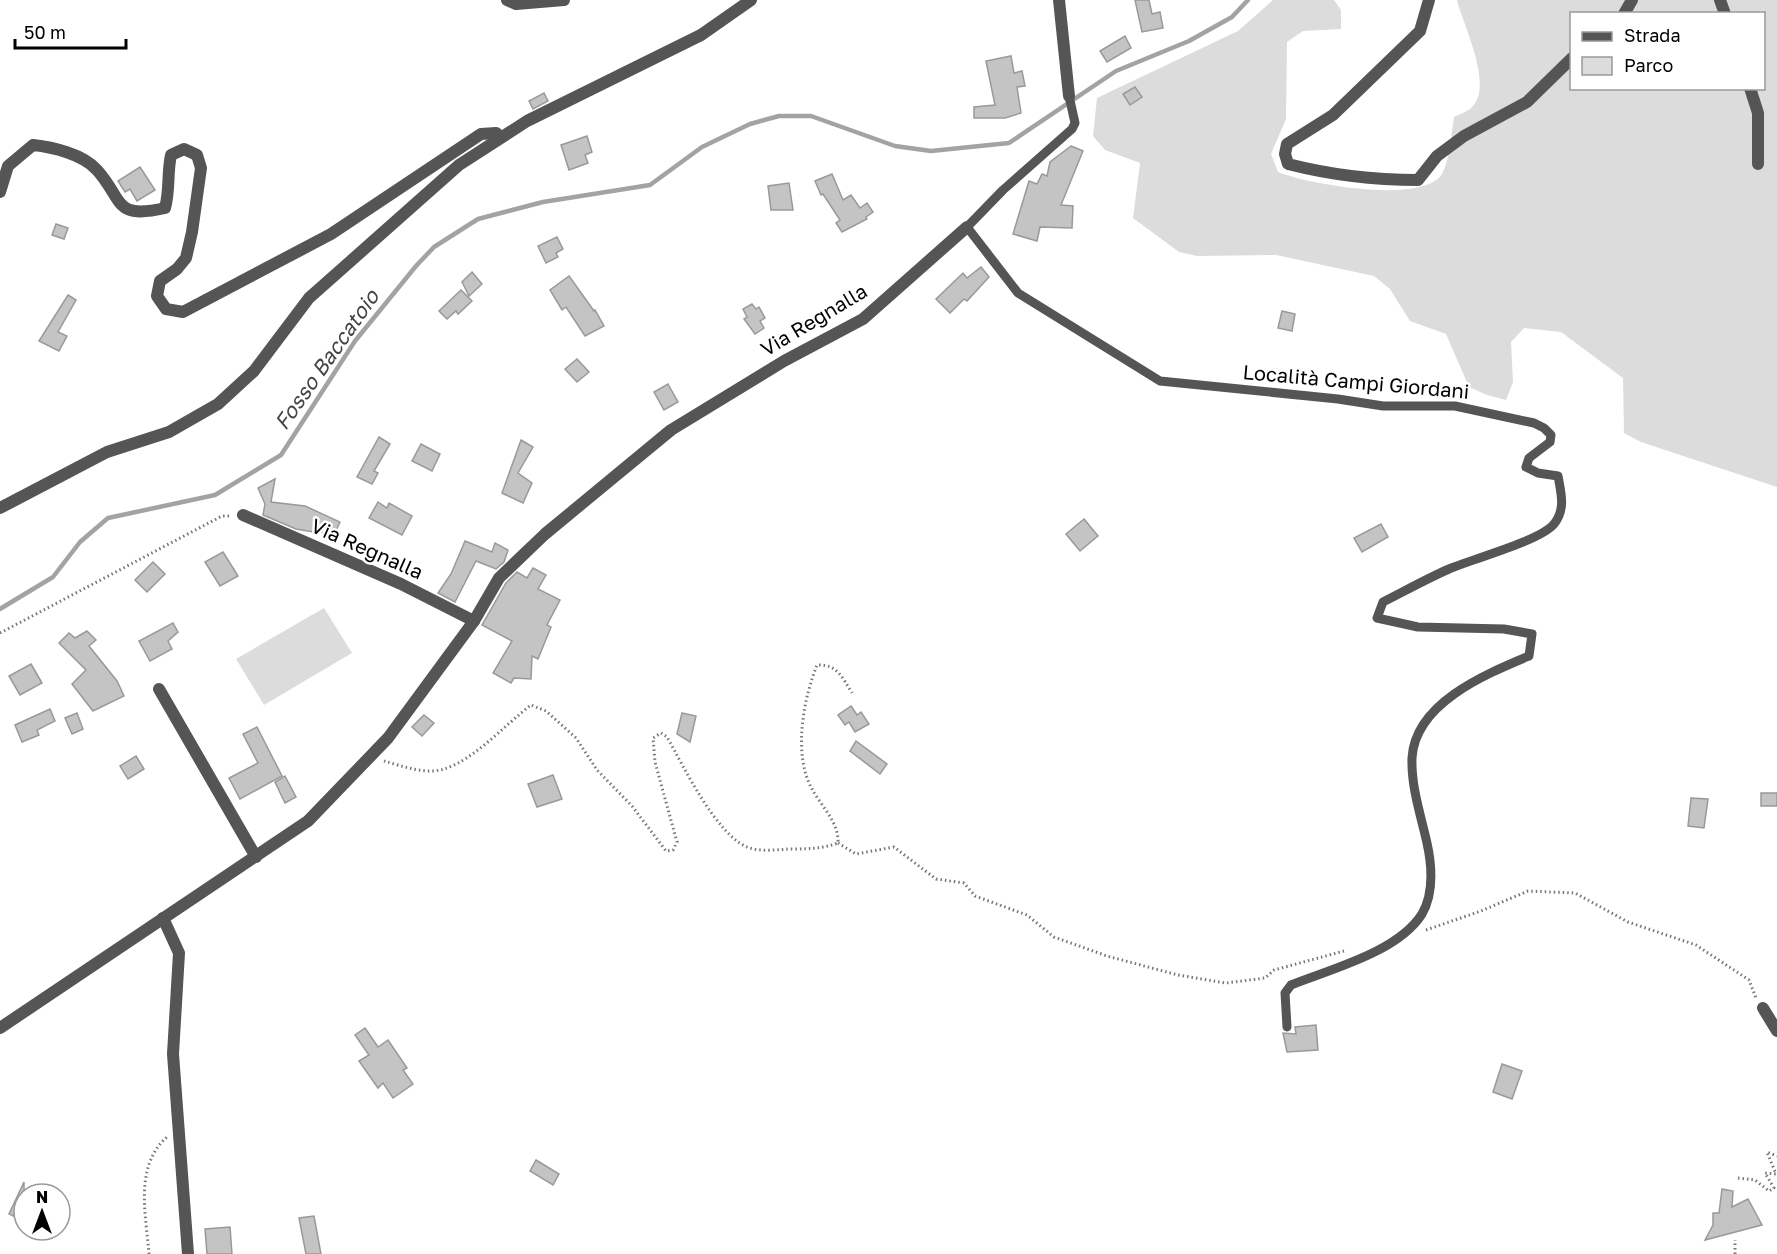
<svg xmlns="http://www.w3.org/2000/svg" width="1777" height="1254" font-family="'Golos Text',sans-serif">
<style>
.green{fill:#dcdcdc;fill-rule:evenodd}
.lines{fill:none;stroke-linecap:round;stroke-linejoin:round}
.stream{stroke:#a3a3a3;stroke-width:4.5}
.building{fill:#c4c4c4;stroke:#999;stroke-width:1.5}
.path{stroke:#777;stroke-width:3;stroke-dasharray:1.5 3;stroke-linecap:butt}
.service{stroke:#555;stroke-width:9}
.minor{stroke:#555;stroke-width:12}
.tertiary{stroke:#555;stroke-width:12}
.labels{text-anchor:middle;stroke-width:5;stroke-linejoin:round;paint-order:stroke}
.street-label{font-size:20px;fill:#000;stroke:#fff}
.water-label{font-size:21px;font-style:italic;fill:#444;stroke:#fff}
</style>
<rect width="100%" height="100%" fill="#fff"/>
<!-- green -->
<g class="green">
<path d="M1273,0H1334L1341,10V29L1303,31L1287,42L1286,119L1271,154L1278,172C1307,184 1427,206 1443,172C1450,157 1451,134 1454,117C1459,114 1467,112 1471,108C1495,87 1463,25 1457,0H1777V487L1641,442L1624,433L1623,378L1561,332L1524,328L1511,342L1513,382L1506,400L1487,395L1469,387L1446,334L1410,321L1390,289L1374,276L1276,255L1197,256L1179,252L1133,218L1140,163L1105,150L1093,136L1097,98L1238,31ZM1572,14H1764V88H1572Z"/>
<path d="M324,608L352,653L264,705L236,659Z"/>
</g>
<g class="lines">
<!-- stream -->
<path class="stream" d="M0,609L53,577L80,542L108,518L215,495L281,455L355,341L416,266L434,247L478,219L543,202L650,185L702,147L750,124L779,116H811L895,146L931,151L1009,143L1116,71L1189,41L1232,17L1248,0"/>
</g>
<!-- building -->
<g class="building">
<path d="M1135,0H1149L1152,14L1160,12L1163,28L1142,32Z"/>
<path d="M1125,36L1131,48L1107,62L1100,51Z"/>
<path d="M1011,56L1014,73L1022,71L1025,86L1017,87L1021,113L1005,118H974V107L995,105L986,61Z"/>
<path d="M1135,87L1142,97L1130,105L1123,94Z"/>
<path d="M544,93L548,101L533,109L529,101Z"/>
<path d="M587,136L592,152L585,155L588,163L569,170L561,145Z"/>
<path d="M1071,146L1083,151L1061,205L1073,206L1072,228L1040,227L1037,241L1013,234L1029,181L1037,184L1042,174L1047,176L1050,162Z"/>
<path d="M140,167L155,190L137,201L130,189L125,192L118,181Z"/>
<path d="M832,174L843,200L851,195L860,208L867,203L873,212L866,217L867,219L842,232L836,223L840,220L823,194L821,195L815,181Z"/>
<path d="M789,183L793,210H771L768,186Z"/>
<path d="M56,224L68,228L64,239L52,235Z"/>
<path d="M557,237L563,249L556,253L558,257L546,263L538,246Z"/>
<path d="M981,267L989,277L967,301L964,299L950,313L936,299L963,273L967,278Z"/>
<path d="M472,272L482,284L469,296L462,282Z"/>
<path d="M569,276L594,311L595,310L604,326L585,336L566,307L562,310L550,290Z"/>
<path d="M461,290L472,301L458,314L456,311L447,319L439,311Z"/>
<path d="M68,295L76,300L58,332L67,336L59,351L39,341Z"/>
<path d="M752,304L756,309L759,307L765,318L760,321L764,328L755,334L744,319L747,317L743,309Z"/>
<path d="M1282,311L1295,314L1292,331L1278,328Z"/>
<path d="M577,359L589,372L577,382L565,369Z"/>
<path d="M668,384L678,402L664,410L654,392Z"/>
<path d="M379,437L390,444L374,471L378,473L372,484L357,477Z"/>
<path d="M521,440L533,447L518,473L532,483L523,503L502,493Z"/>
<path d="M421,444L440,454L432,471L412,461Z"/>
<path d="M275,479L271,502L305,506L340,522L333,537L314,529L313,532L296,529L263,515L265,504L258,488Z"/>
<path d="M378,502L387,508L389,503L412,516L402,535L369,518Z"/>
<path d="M1084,519L1098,536L1080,551L1066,534Z"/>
<path d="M1381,524L1388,537L1362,552L1354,538Z"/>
<path d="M465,541L492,552L495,543L508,550L504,562L496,569L476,561L455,602L438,593L451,574Z"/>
<path d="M223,552L238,576L220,586L205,562Z"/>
<path d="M153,562L165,574L147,592L135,580Z"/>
<path d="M533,568L546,575L538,589L560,600L547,625L551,627L538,659L532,656L531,679L514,678L511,683L493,673L512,641L482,625L506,583L517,572L527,578Z"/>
<path d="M173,623L178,632L168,641L172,649L150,661L139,641Z"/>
<path d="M87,631L96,640L89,646L117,681L124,696L93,711L72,684L86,670L59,643L69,633L75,638Z"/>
<path d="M31,664L42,683L20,695L9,676Z"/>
<path d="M851,706L857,715L861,712L869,724L855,732L849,722L845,725L838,715Z"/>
<path d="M50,709L55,721L37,730L39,735L22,742L15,725Z"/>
<path d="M77,713L83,729L72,734L65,718Z"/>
<path d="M682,713L696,716L690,742L677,734Z"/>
<path d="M424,715L434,723L422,736L412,727Z"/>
<path d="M257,727L282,776L240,799L229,778L258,763L243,734Z"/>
<path d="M856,741L887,764L880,774L850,751Z"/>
<path d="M136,756L144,769L128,779L120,766Z"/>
<path d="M553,775L562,799L537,807L528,784Z"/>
<path d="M285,776L296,797L285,803L275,782Z"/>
<rect x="1761" y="793" width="16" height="13"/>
<path d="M1691,798L1708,799L1704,828L1688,826Z"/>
<path d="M1316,1025L1318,1050L1287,1052L1283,1033L1296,1034L1295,1027Z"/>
<path d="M365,1028L378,1047L388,1040L407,1068L403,1070L413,1084L393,1098L383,1083L378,1088L359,1061L369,1055L355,1035Z"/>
<path d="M1502,1064L1522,1071L1512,1099L1493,1092Z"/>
<path d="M536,1160L559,1174L553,1185L530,1171Z"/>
<path d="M24,1182V1221L9,1214Z"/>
<path d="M1722,1189L1733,1191L1732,1207L1748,1199L1762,1225L1705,1240L1713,1225V1213H1719Z"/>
<path d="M314,1216L321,1254H306L299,1218Z"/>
<path d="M230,1227L232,1254H207L205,1229Z"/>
</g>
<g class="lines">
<!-- path -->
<g class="path">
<path d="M0,633L222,516H230"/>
<path d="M384,761C402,766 426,775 444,769C474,760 506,724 531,705L546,711L576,738L597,770L632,806L666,851L673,850L677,842L655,762L653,738L661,733L667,737C684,767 716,834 747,847C760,852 775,850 788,849C806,849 822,849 838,843C839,822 821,806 812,789C793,755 803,700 817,665C837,664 842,677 852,693"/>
<path d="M838,843L856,854L894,847L936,879L964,883L975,896L1027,915L1054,937L1107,956L1178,975L1226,983L1265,978L1274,970L1344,951"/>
<path d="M1426,930L1481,911L1528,891L1575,893L1628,922L1696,945L1749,980L1756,998"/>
<path d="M1738,1178L1755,1180L1769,1191L1774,1188L1765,1173L1776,1174L1767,1152L1777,1156"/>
<path d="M149,1254C146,1215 134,1166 167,1137"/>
<path d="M1735,1254V1240"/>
</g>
<!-- service -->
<path class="service" d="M1069,96L1075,123L1072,129L1003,190L967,227L1018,293L1160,381L1338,399L1383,406H1455L1534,423L1544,428L1551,435L1550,442L1529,458L1526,467L1538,473L1558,476C1561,493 1566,509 1554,524C1540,541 1472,559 1449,569C1426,579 1405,591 1383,602L1377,618L1418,627L1504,629L1532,634L1529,656C1486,674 1415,703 1412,758C1411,787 1421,816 1427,843C1432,866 1434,893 1422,914C1398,952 1331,969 1291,985L1285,993L1287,1027"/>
<!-- minor -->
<g class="minor">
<path d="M507,0L516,4L564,0"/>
<path d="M1059,0L1069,96"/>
<path d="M1429,0L1420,31L1333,115L1287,144L1285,154L1288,164C1331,175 1373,180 1418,180L1437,156L1464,136L1527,102L1572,58"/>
<path d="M1720,0L1725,14"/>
<path d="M1624,14L1632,0"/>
<path d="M1750,88L1758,113V164"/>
<path d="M0,192L8,166L33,145C52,147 83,154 97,170C124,200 113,220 165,208C170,191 167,173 171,155L184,149L197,155L201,168L192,232L186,258L177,269L160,281L157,296L166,309L183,312L331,234L481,134L496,133L501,137"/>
<path d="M243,515L401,584L474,621"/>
<path d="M159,689L256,857"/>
<path d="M163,918L179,953L173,1054L188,1254"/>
<path d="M1763,1008L1777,1031"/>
<path d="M0,1028L308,821L388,738L474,621L499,578L545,534L671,430L784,361L863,319L967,227"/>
</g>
<!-- tertiary -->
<path class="tertiary" d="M0,508L107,452L169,432L218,404L254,371L309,298L459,165L527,121L701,35L751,0"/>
</g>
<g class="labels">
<!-- street labels -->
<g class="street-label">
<text transform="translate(814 320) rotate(-31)" y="7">Via Regnalla</text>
<text transform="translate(1356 382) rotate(5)" y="7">Località Campi Giordani</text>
<text transform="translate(367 549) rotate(24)" y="7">Via Regnalla</text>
</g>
<!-- water labels -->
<g class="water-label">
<text transform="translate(327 360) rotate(-55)" y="7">Fosso Baccatoio</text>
</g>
</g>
<!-- legend -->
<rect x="1570" y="12" width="195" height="78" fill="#ffffff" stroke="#999999" stroke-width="1.5"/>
<rect x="1582" y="32" width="30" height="9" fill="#555555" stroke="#999999" stroke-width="1.5"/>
<text x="1624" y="42" font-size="18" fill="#000000">Strada</text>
<rect x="1582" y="57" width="30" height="18" fill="#dcdcdc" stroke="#999999" stroke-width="1.5"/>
<text x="1624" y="72" font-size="18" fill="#000000">Parco</text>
<!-- north arrow -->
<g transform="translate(42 1212)"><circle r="28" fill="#ffffff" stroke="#999999" stroke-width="1.5"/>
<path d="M0-4.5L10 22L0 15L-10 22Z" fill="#000000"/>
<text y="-9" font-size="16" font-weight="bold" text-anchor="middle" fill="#000000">N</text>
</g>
<!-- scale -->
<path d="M15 39v9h111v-9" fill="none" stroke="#000000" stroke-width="3"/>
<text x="24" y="39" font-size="18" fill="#000000" stroke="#ffffff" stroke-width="4.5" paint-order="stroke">50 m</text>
</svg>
